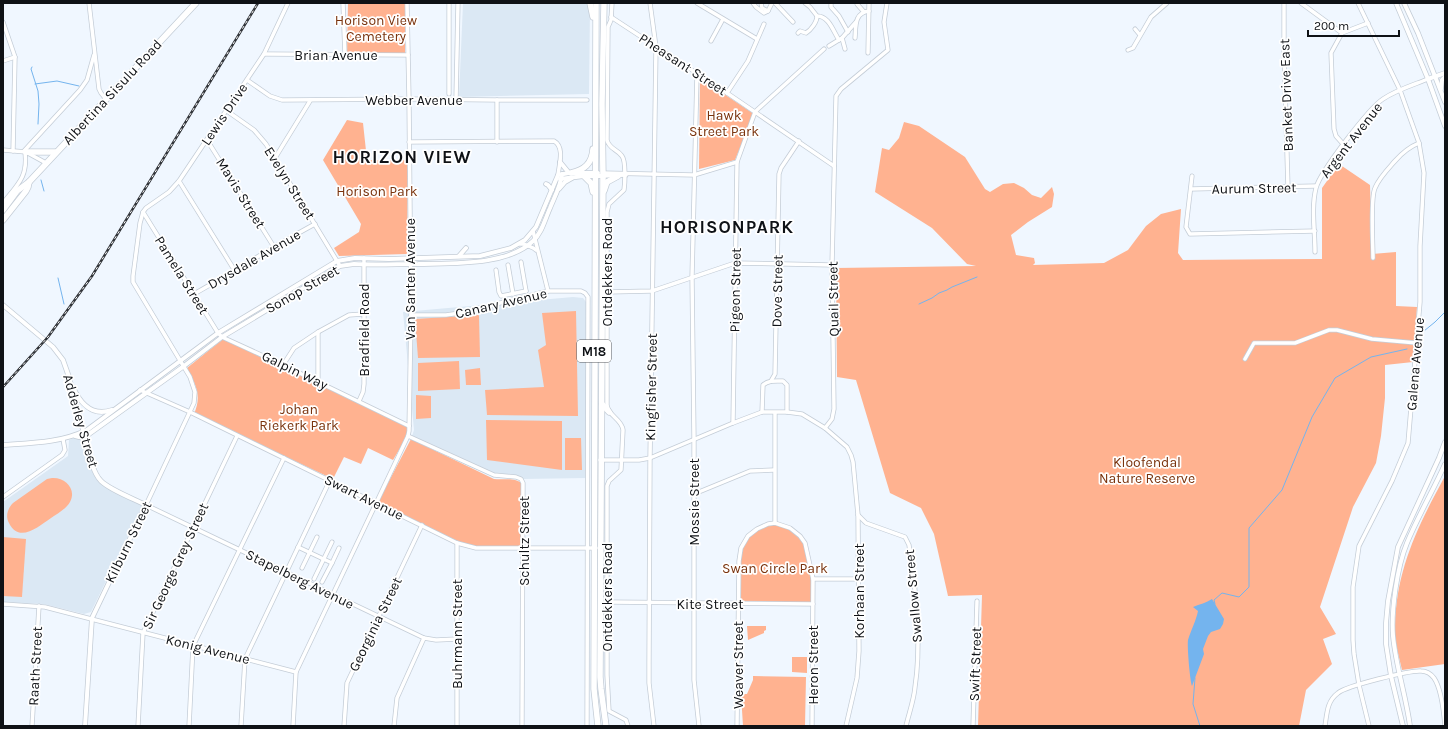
<svg xmlns="http://www.w3.org/2000/svg" width="1448" height="729" font-family="Karla,sans-serif">
<style>
.built{fill:#dbe8f4}
.green{fill:#ffb290}
.water{fill:#74b4ee}
.lines{fill:none;stroke-linecap:round;stroke-linejoin:round}
.stream{stroke:#74b4ee;stroke-width:1}
.minor-casing{stroke:#c4cdd7;stroke-width:5}
.tertiary-casing{stroke:#c4cdd7;stroke-width:5.5}
.primary-casing{stroke:#c4cdd7;stroke-width:7}
.minor{stroke:#fff;stroke-width:3.5}
.tertiary{stroke:#fff;stroke-width:4}
.primary{stroke:#fff;stroke-width:5.5}
.rail-casing{stroke:#303338;stroke-width:2.5}
.rail{stroke:#fff;stroke-width:1;stroke-dasharray:3;stroke-linecap:butt}
.labels{text-anchor:middle;stroke-width:3.5;stroke-linejoin:round;paint-order:stroke}
.shield{fill:#fff;stroke:#57595c;stroke-width:1}
.shield-label{font-size:13px;font-weight:bold;fill:#0f1216}
.park-label{font-size:14px;fill:#7a330d;stroke:#fff}
.street-label{font-size:14px;fill:#0f1216;stroke:#fff}
.district-label{font-size:18px;font-weight:bold;letter-spacing:1px;fill:#0f1216;stroke:#fff}
</style>
<rect width="100%" height="100%" fill="#f0f7ff"/>
<!-- built -->
<g class="built">
<path d="M463,3H588L590,8L589,94L459,97Z"/>
<path d="M573,297L583,298L586,302L587,478L523,479L495,475L412,436L414,430L403,312Z"/>
<path d="M82,435L99,482L140,504L142,506L141,509L91,612L84,614L44,604L3,602V502L68,456L69,440Z"/>
</g>
<!-- green -->
<g class="green">
<path d="M348,3H405V53H347Z"/>
<path d="M700,78L754,114L735,160L699,169Z"/>
<path d="M347,120L363,123L367,160H408L407,254L339,256L334,248L359,232L361,224L323,160Z"/>
<path d="M904,122L919,126L965,157L985,189L990,192L1003,184L1014,183L1024,188L1032,195L1041,198L1052,187L1054,194L1052,207L1028,222L1011,235L1016,255L1034,258L1035,263L1033,265L1104,263L1128,250L1146,226L1161,214L1181,209L1178,253L1183,260L1322,259V188L1339,164L1370,185L1372,254L1396,252V306L1417,307L1413,362L1385,365V398L1381,436L1376,463L1353,507L1320,607L1336,634L1323,639L1332,664L1306,690L1299,726H978L982,595L948,596L934,534L921,508L890,493L856,380L837,377L836,268L976,266L967,264L932,228L875,192L882,148L889,150L899,138Z"/>
<path d="M576,311L578,416L487,415L485,390L544,387L538,350L546,345L542,313Z"/>
<path d="M479,315L480,357L418,358L415,319Z"/>
<path d="M223,339L315,378L360,403L411,427V430L393,460L368,448L361,464L344,457L333,479L194,414C202,396 196,385 187,368Z"/>
<path d="M459,361L460,389L418,391V363Z"/>
<path d="M480,368L481,385H466L465,370Z"/>
<path d="M416,395L431,396V418L416,419Z"/>
<path d="M486,420L562,421V470L487,460Z"/>
<path d="M565,438H581L582,470H565Z"/>
<path d="M411,439L494,479C504,480 515,477 523,484L522,549L476,548L457,542L378,502Z"/>
<path d="M1445,476V664L1402,670C1399,656 1394,641 1395,627C1396,569 1418,526 1445,476Z"/>
<path d="M52,478C65,477 77,489 70,502C66,509 57,514 51,518C39,526 19,544 9,523C5,516 8,508 13,503L47,479Z"/>
<path d="M775,523L790,528L804,540L811,566L813,604H738L741,548L753,532Z"/>
<path d="M3,537L26,539L22,597L3,596Z"/>
<path d="M747,626H766V630L764,631V633L748,640Z"/>
<path d="M792,657H807V673L792,672Z"/>
<path d="M753,676L806,677L805,726H743L741,694H747L753,680Z"/>
</g>
<!-- water -->
<path class="water" d="M1212,599L1224,619L1223,624L1220,629L1211,632L1208,636L1203,649L1204,654L1192,686C1190,681 1187,646 1188,640C1191,630 1196,621 1198,611L1193,607C1200,604 1206,603 1212,599Z"/>
<g class="lines">
<!-- stream -->
<g class="stream">
<path d="M32,67L31,69L38,91L39,104L38,124"/>
<path d="M35,84L57,81L79,86"/>
<path d="M41,180L44,191"/>
<path d="M58,278L64,304"/>
<path d="M919,304L932,298L939,293L947,290L952,287L977,277"/>
<path d="M1424,331L1435,322L1445,312"/>
<path d="M1215,604L1214,600L1222,593L1239,597L1249,587V528L1282,490L1312,417L1335,378L1371,357L1407,349"/>
<path d="M1195,678L1193,704L1200,726"/>
</g>
<!-- minor casing -->
<g class="minor-casing">
<g id="minor">
<path d="M89,3L99,89L101,93L105,98"/>
<path d="M288,3L264,54L179,181L169,192L146,208L143,212L140,223L133,276V282L190,377L195,392L194,403L146,505L424,638L436,640L457,639"/>
<path d="M343,3L345,55"/>
<path d="M449,3V94"/>
<path d="M612,3L611,20L608,27L607,140C609,149 617,149 622,156C626,161 625,183 624,190L609,204L607,212V405C608,416 622,419 623,430L621,470L609,481L607,486V675L609,711L626,720L628,726"/>
<path d="M650,3L656,47L650,458L649,664V683L654,726"/>
<path d="M697,3L757,39"/>
<path d="M753,3L756,7L764,13L768,11L772,3"/>
<path d="M761,3L762,8L768,11"/>
<path d="M775,3L793,22"/>
<path d="M805,3L810,7L817,16C829,16 833,31 839,40"/>
<path d="M831,3V7L839,16L848,32"/>
<path d="M1284,3V51L1288,188"/>
<path d="M1301,3L1342,33"/>
<path d="M1358,3L1400,90L1419,143L1424,173L1420,246V302L1408,443L1392,481L1359,546L1353,587V640L1354,654L1359,685L1369,726"/>
<path d="M857,4L864,12"/>
<path d="M611,17L727,93L834,166"/>
<path d="M3,22L15,57L13,151"/>
<path d="M1135,29L1140,35"/>
<path d="M798,33L800,31L806,33C811,30 817,22 817,16"/>
<path d="M842,38L845,49"/>
<path d="M855,38C856,26 854,13 869,11"/>
<path d="M711,41L723,19"/>
<path d="M829,46L842,38L856,22"/>
<path d="M1128,50L1133,48L1151,17L1167,3"/>
<path d="M868,53L869,3"/>
<path d="M264,54L408,55"/>
<path d="M3,61L15,57"/>
<path d="M697,74L692,277L694,440V680L699,726"/>
<path d="M247,80L270,96L282,100L409,99L497,100H587"/>
<path d="M727,93L748,61L764,24"/>
<path d="M456,100L458,3"/>
<path d="M497,100V142"/>
<path d="M227,111L254,130L266,144L340,266"/>
<path d="M207,140L274,247"/>
<path d="M409,142L554,141C565,147 559,165 558,175"/>
<path d="M1344,145L1336,136L1334,129L1331,53L1342,33L1368,23"/>
<path d="M3,150L26,152L46,163"/>
<path d="M24,151L80,90L87,80L94,55"/>
<path d="M275,158L310,101"/>
<path d="M603,173L694,175L737,162"/>
<path d="M603,176L626,175"/>
<path d="M1192,176L1186,227L1190,234L1315,231"/>
<path d="M179,181L235,271"/>
<path d="M1191,189L1316,186"/>
<path d="M3,203C18,184 28,177 25,152"/>
<path d="M143,212L218,333L222,337L283,365L409,426"/>
<path d="M533,231L548,291"/>
<path d="M520,244H524C528,247 532,246 536,250"/>
<path d="M1315,252C1315,231 1311,208 1316,188C1320,172 1369,108 1383,99C1396,90 1413,85 1428,79"/>
<path d="M1373,258C1373,243 1370,199 1375,188C1379,178 1388,169 1395,161C1402,153 1409,147 1419,143"/>
<path d="M521,262L526,291"/>
<path d="M508,265L513,294"/>
<path d="M496,270L499,292L501,296L526,291"/>
<path d="M607,292L652,291L735,263L832,265"/>
<path d="M194,294C235,271 274,246 315,224"/>
<path d="M411,315H446L460,313L548,291H581L585,293L588,297L587,726"/>
<path d="M1245,359L1254,343H1295L1329,330H1337L1372,339L1417,343"/>
<path d="M283,365L294,348L318,332L349,315L363,314"/>
<path d="M318,381V332"/>
<path d="M771,381L775,374L779,174L781,168L799,141"/>
<path d="M140,390L190,412L457,543L476,548H596"/>
<path d="M359,401L363,392L364,384V258"/>
<path d="M762,412L763,385C769,380 776,381 783,381L787,385V412"/>
<path d="M733,423L737,162L755,112L758,109L824,49"/>
<path d="M825,428L832,419L834,409L832,265L836,96L841,89L888,50L884,22L887,3"/>
<path d="M408,436L494,475L516,477L521,479L523,483L522,726"/>
<path d="M600,460H639L650,458L733,423L762,412H787L802,414L825,428L847,447L851,455L853,462L858,515L859,651L857,678L846,726"/>
<path d="M694,494L750,471L774,470"/>
<path d="M3,497L62,455L65,450L63,439"/>
<path d="M858,515L866,523L905,537L909,545C916,589 922,642 915,687C914,700 909,713 906,726"/>
<path d="M775,523V413"/>
<path d="M298,547L332,563L339,548"/>
<path d="M302,568L317,537"/>
<path d="M314,579L332,542"/>
<path d="M813,579H858"/>
<path d="M322,582L332,563"/>
<path d="M607,602L813,604"/>
<path d="M3,604L45,607L296,672"/>
<path d="M32,726L39,606"/>
<path d="M138,726L143,633L237,436"/>
<path d="M189,726L193,646L284,458"/>
<path d="M241,726L245,659L330,480"/>
<path d="M293,726L296,672L408,436L409,431L411,315L409,99L407,3"/>
<path d="M344,726L347,683L422,525"/>
<path d="M394,726L397,698L424,638"/>
<path d="M457,726V543"/>
<path d="M737,726L739,561L741,548L748,536L757,529L768,524L775,523L790,528L800,536L805,543L813,579L812,726"/>
<path d="M973,726L977,601"/>
<path d="M1325,726C1327,713 1327,701 1338,693C1346,686 1410,670 1421,671C1426,671 1431,674 1434,678C1441,688 1444,714 1445,726"/>
</g>
</g>
<!-- tertiary casing -->
<g class="tertiary-casing">
<g id="tertiary">
<path d="M1396,3L1428,79L1445,126"/>
<path d="M1404,3L1418,33L1445,102"/>
<path d="M1428,79L1445,73"/>
<path d="M1441,89L1442,80L1445,77"/>
<path d="M560,162L569,173"/>
<path d="M560,179L584,176H603"/>
<path d="M546,184L548,185L552,190"/>
<path d="M559,189L565,182L572,178"/>
<path d="M459,256L466,248"/>
<path d="M3,305L53,347L63,360L69,377L92,464C94,470 96,476 101,481C110,490 134,499 146,505L92,618L85,726"/>
<path d="M73,387C80,403 92,417 112,410"/>
<path d="M75,436L79,437L89,434L184,366L222,337L340,266L354,264C375,265 397,264 418,264C452,263 507,266 533,241C542,233 545,219 550,208C554,198 561,185 562,174"/>
<path d="M3,445C32,443 60,443 87,430L218,333L337,261L355,258L389,259L480,256L511,248L525,240L536,227L558,175L569,173H598"/>
<path d="M1403,726L1391,676L1386,644V623L1388,601L1398,547L1439,458L1445,442"/>
<path d="M1410,726C1406,696 1396,667 1393,636C1391,611 1397,567 1407,543C1418,516 1433,491 1445,464"/>
</g>
</g>
<!-- primary casing -->
<g class="primary-casing">
<g id="primary">
<path d="M590,3L593,17"/>
<path d="M596,3L594,689L598,726"/>
<path d="M604,3L602,104L603,176L600,677L601,689L606,726"/>
<path d="M26,152H55"/>
<path d="M571,173C584,170 592,164 593,149"/>
<path d="M584,176L591,183L593,192"/>
<path d="M604,191L607,182L618,176"/>
<path d="M3,210L17,191L29,182L196,3"/>
<path d="M3,220L26,191L28,187L29,182"/>
<path d="M602,404L609,412"/>
</g>
</g>
<!-- minor -->
<use href="#minor" class="minor"/>
<!-- tertiary -->
<use href="#tertiary" class="tertiary"/>
<!-- primary -->
<use href="#primary" class="primary"/>
<!-- rail casing -->
<g class="rail-casing">
<path id="rail" d="M3,387L48,337L92,276L258,3"/>
</g>
<!-- rail -->
<use href="#rail" class="rail"/>
</g>
<g class="labels">
<!-- shield labels -->
<rect class="shield" x="577" y="340" width="34" height="22" rx="3"/>
<g class="shield-label">
<text x="594" y="356">M18</text>
</g>
<!-- park labels -->
<g class="park-label">
<text x="376" y="25">Horison View<tspan x="376" dy="16">Cemetery</tspan></text>
<text x="724" y="120">Hawk<tspan x="724" dy="16">Street Park</tspan></text>
<text x="377" y="196">Horison Park</text>
<text x="299" y="414">Johan<tspan x="299" dy="16">Riekerk Park</tspan></text>
<text x="1147" y="467">Kloofendal<tspan x="1147" dy="16">Nature Reserve</tspan></text>
<text x="775" y="573">Swan Circle Park</text>
</g>
<!-- street labels -->
<g class="street-label">
<text x="336" y="60">Brian Avenue</text>
<text transform="translate(683 64) rotate(33)" y="5">Pheasant Street</text>
<text transform="translate(112 92) rotate(-47)" y="5">Albertina Sisulu Road</text>
<text transform="translate(1286 95) rotate(-92)" y="5">Banket Drive East</text>
<text x="414" y="105">Webber Avenue</text>
<text transform="translate(224 114) rotate(-56)" y="5">Lewis Drive</text>
<text transform="translate(1351 140) rotate(-52)" y="5">Argent Avenue</text>
<text transform="translate(290 183) rotate(58)" y="5">Evelyn Street</text>
<text transform="translate(1254 188) rotate(-1)" y="5">Aurum Street</text>
<text transform="translate(241 193) rotate(58)" y="5">Mavis Street</text>
<text transform="translate(254 259) rotate(-30)" y="5">Drysdale Avenue</text>
<text transform="translate(607 272) rotate(-90)" y="5">Ontdekkers Road</text>
<text transform="translate(182 275) rotate(58)" y="5">Pamela Street</text>
<text transform="translate(410 279) rotate(-90)" y="5">Van Santen Avenue</text>
<text transform="translate(302 289) rotate(-30)" y="5">Sonop Street</text>
<text transform="translate(735 290) rotate(-89)" y="5">Pigeon Street</text>
<text transform="translate(777 291) rotate(-89)" y="5">Dove Street</text>
<text transform="translate(833 299) rotate(-91)" y="5">Quail Street</text>
<text transform="translate(501 303) rotate(-13)" y="5">Canary Avenue</text>
<text transform="translate(364 330) rotate(-90)" y="5">Bradfield Road</text>
<text transform="translate(1415 364) rotate(-85)" y="5">Galena Avenue</text>
<text transform="translate(295 370) rotate(26)" y="5">Galpin Way</text>
<text transform="translate(651 387) rotate(-89)" y="5">Kingfisher Street</text>
<text transform="translate(81 421) rotate(74)" y="5">Adderley Street</text>
<text transform="translate(364 497) rotate(26)" y="5">Swart Avenue</text>
<text transform="translate(694 502) rotate(-90)" y="5">Mossie Street</text>
<text transform="translate(524 541) rotate(-90)" y="5">Schultz Street</text>
<text transform="translate(128 542) rotate(-64)" y="5">Kilburn Street</text>
<text transform="translate(175 566) rotate(-65)" y="5">Sir George Grey Street</text>
<text transform="translate(300 579) rotate(26)" y="5">Stapelberg Avenue</text>
<text transform="translate(859 591) rotate(-90)" y="5">Korhaan Street</text>
<text transform="translate(913 596) rotate(-95)" y="5">Swallow Street</text>
<text transform="translate(607 597) rotate(-90)" y="5">Ontdekkers Road</text>
<text x="710" y="609">Kite Street</text>
<text transform="translate(375 624) rotate(-64)" y="5">Georginia Street</text>
<text transform="translate(457 634) rotate(-90)" y="5">Buhrmann Street</text>
<text transform="translate(208 649) rotate(14)" y="5">Konig Avenue</text>
<text transform="translate(975 664) rotate(-88)" y="5">Swift Street</text>
<text transform="translate(738 665) rotate(-90)" y="5">Weaver Street</text>
<text transform="translate(813 665) rotate(-90)" y="5">Heron Street</text>
<text transform="translate(35 666) rotate(-87)" y="5">Raath Street</text>
</g>
<!-- district labels -->
<g class="district-label">
<text x="402" y="163">HORIZON VIEW</text>
<text x="727" y="233">HORISONPARK</text>
</g>
</g>
<!-- border -->
<rect width="1448" height="729" fill="none" stroke="#0f1216" stroke-width="8"/>
<!-- scale -->
<path d="M1308 30v6h91v-6" fill="none" stroke="#0f1216" stroke-width="2"/>
<text x="1314" y="30" font-size="12" fill="#0f1216" stroke="#ffffff" stroke-width="3" paint-order="stroke">200 m</text>
</svg>
